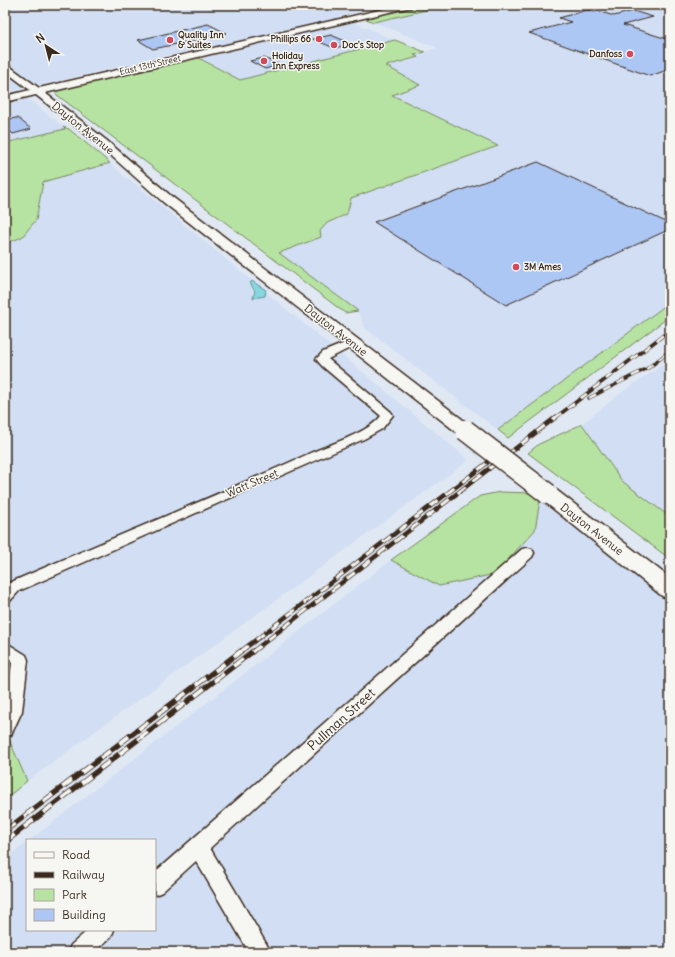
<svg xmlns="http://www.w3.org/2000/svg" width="675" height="957" font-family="Delius,sans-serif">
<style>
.built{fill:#d1def3}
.green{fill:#b6e3a1;stroke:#788660}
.water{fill:#86d7e1;stroke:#689293}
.building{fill:#adc7f4;stroke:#3b2a1e}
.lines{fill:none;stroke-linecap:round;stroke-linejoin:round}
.minor-casing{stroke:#3b2a1e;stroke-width:3}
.secondary-casing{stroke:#3b2a1e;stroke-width:3}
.minor{fill:#f6f6f2;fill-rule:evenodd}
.secondary{fill:#f6f6f2;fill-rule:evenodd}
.rail-far2-casing{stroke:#3b2a1e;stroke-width:3.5}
.rail-far1-casing{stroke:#3b2a1e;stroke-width:4.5}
.rail-casing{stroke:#3b2a1e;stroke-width:5.5}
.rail-far2{stroke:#f6f6f2;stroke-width:2.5;stroke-dasharray:8;stroke-linecap:butt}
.rail-far1{stroke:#f6f6f2;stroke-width:3;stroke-dasharray:10;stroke-linecap:butt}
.rail{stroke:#f6f6f2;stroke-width:4;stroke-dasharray:12;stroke-linecap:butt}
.secondary-bridge-casing{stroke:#3b2a1e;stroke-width:23;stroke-linecap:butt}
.secondary-bridge{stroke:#f6f6f2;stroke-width:20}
.poi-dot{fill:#d1495b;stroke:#f6f6f2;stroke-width:1.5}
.labels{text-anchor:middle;stroke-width:3;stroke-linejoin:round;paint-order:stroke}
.far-poi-label{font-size:9px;font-weight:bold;fill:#3b2a1e;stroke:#f6f6f2;text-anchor:start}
.far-street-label{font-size:9px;fill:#3b2a1e;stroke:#f6f6f2}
.street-label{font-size:11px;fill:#3b2a1e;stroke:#f6f6f2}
.near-street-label{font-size:13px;fill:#3b2a1e;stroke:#f6f6f2}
</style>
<rect width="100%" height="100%" fill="#e0e8f3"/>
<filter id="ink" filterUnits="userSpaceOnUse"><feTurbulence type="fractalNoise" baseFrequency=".025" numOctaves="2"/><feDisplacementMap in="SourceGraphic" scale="8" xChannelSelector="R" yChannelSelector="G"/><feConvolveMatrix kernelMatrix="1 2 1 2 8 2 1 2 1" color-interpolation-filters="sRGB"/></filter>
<g filter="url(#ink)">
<!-- built -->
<g class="built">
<path d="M5,5H388L339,16L395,40L240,80L188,51L5,93V63L7,62L5,60Z"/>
<path d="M448,5H670V302L498,430L365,328L358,311L278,253L321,237L320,231L327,223L347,214L351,198L498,146L392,94L419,85L385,66L417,57L413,55L438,48L374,22Z"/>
<path d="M20,97L27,98L66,129L5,143V100Z"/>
<path d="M110,163L127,179H129L469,460L27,781L5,730V246L22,237L36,220L43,182Z"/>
<path d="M670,360V517L622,481L582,424L621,393Z"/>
<path d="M540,500L670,604V952H5V859L27,842V930H155V840H30L391,560L407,567L535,530Z"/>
</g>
<!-- green -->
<g class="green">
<path d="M418,5H448L374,22L366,19L370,16Z"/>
<path d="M395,40L425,52L414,55L418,57L386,66L420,85L392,95L498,146L351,198L347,214L327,223L320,231L321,237L279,253L358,311L345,313L57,95L54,90L197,57L240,80Z"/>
<path d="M63,127L69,129L110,163L43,182L36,220L22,237L5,244V143L65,129Z"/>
<path d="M670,302V316L508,438L498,430Z"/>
<path d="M582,424L622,481L670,517V559L528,453L539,444Z"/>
<path d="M500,492L532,493L540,500L535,530L495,574L439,586L391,560L480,496Z"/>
<path d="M5,730L27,781L5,799Z"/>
</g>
<!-- water -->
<path class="water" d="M252,281L266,290L265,296L253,298L255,291L250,283Z"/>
<!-- building -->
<g class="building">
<path d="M587,10L594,12L598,11L614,16L633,11L653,17L623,25L670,40V69L650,76L529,33L571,22L559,18Z"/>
<path d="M208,24L226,33L200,39L199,41H191L153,49L138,40Z"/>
<path d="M331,35L352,44L334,48L313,39Z"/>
<path d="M264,58L280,65L265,69L250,61Z"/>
<path d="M16,118H18L31,129L13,134L5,126V120Z"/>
<path d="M538,162L670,224V229L506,305L374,222Z"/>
</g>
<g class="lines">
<!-- minor casing -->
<g class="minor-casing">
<g id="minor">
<path d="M352,340L357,343L356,345L328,359L391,412L393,415L382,429L364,439L19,591L10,601L5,603V587L9,583C108,540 208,499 306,455C327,445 367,434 381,416L322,366L316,359L323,352Z"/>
<path d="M527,548L532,549L534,553L532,557L210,848L271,952H249L196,861L162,892L155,895V872L522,549Z"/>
<path d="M5,642L26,655L28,660L22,711L11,735L5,737V712L12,663L5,658Z"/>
<path d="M88,930H114L111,937L94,952H68L71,945Z"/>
</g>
</g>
<!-- secondary casing -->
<g class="secondary-casing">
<g id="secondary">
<path d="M401,5H415L411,7L45,93L106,140L171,196L471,426L474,430L471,434L465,436L459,434L163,202L98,144L36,95L5,102V96L30,90L5,71V63L39,88Z"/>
<path d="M548,487L555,489L670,578V599L662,596L541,499L538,494L541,489Z"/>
</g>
</g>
<!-- minor -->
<use href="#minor" class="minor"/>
<!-- secondary -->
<use href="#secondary" class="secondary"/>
<!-- rail-far2 casing -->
<g class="rail-far2-casing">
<g id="rail-far2">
<path d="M589,398L648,368L670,351"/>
<path d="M555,418L670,330"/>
</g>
</g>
<!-- rail-far1 casing -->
<g class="rail-far1-casing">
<g id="rail-far1">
<path d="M240,652L487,463"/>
<path d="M252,652L556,417"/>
</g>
</g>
<!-- rail casing -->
<g class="rail-casing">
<g id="rail">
<path d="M5,831L241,651"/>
<path d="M5,842L253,651"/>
</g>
</g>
<!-- rail-far2 -->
<use href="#rail-far2" class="rail-far2"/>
<!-- rail-far1 -->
<use href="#rail-far1" class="rail-far1"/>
<!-- rail -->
<use href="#rail" class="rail"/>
<!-- secondary-bridge casing -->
<g class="secondary-bridge-casing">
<path id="secondary-bridge" d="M465,430L548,494"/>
</g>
<!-- secondary-bridge -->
<use href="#secondary-bridge" class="secondary-bridge"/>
</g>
</g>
<!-- markers -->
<g class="poi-dot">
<circle cx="319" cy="39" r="4"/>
<circle cx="170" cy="40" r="4"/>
<circle cx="334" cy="45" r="4"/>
<circle cx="630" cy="54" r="4"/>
<circle cx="264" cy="61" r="4"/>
<circle cx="516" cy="267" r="4"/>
</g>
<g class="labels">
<!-- far-poi labels -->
<g class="far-poi-label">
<text x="178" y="38">Quality Inn<tspan x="178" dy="10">&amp; Suites</tspan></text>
<text x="311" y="42" text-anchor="end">Phillips 66</text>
<text x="342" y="48">Doc's Stop</text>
<text x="622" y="57" text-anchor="end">Danfoss</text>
<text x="272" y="59">Holiday<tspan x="272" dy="10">Inn Express</tspan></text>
<text x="524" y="270">3M Ames</text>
</g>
<!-- far-street labels -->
<g class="far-street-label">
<text transform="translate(150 65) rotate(-13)" y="3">East 13th Street</text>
</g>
<!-- street labels -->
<g class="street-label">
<text transform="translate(83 128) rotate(39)" y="4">Dayton Avenue</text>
<text transform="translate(336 330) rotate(38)" y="4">Dayton Avenue</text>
<text transform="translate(252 483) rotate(-23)" y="4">Watt Street</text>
<text transform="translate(592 529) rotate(38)" y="4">Dayton Avenue</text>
</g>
<!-- near-street labels -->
<g class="near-street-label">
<text transform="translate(341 719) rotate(-42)" y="5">Pullman Street</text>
</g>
</g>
<!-- margin -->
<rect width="675" height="957" fill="none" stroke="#f6f6f2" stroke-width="20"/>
<rect x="10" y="10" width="655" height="937" fill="none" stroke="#3b2a1e" stroke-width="1.5" filter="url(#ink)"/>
<!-- legend -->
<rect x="26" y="839" width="130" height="92" fill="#f6f6f2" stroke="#aba49d"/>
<rect x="34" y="852" width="20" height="6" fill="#f6f6f2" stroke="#aba49d"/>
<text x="62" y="859" font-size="12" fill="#3b2a1e">Road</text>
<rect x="34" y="872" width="20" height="6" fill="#3b2a1e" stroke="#aba49d"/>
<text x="62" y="879" font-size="12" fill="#3b2a1e">Railway</text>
<rect x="34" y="889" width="20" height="12" fill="#b6e3a1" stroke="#aba49d"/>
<text x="62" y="899" font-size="12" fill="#3b2a1e">Park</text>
<rect x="34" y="909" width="20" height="12" fill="#adc7f4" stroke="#aba49d"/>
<text x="62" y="919" font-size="12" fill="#3b2a1e">Building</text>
<!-- north arrow -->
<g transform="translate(46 46) rotate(324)" stroke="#f6f6f2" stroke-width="3" paint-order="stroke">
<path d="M0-3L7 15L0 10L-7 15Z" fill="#3b2a1e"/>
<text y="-6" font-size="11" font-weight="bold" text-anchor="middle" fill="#3b2a1e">N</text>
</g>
</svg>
